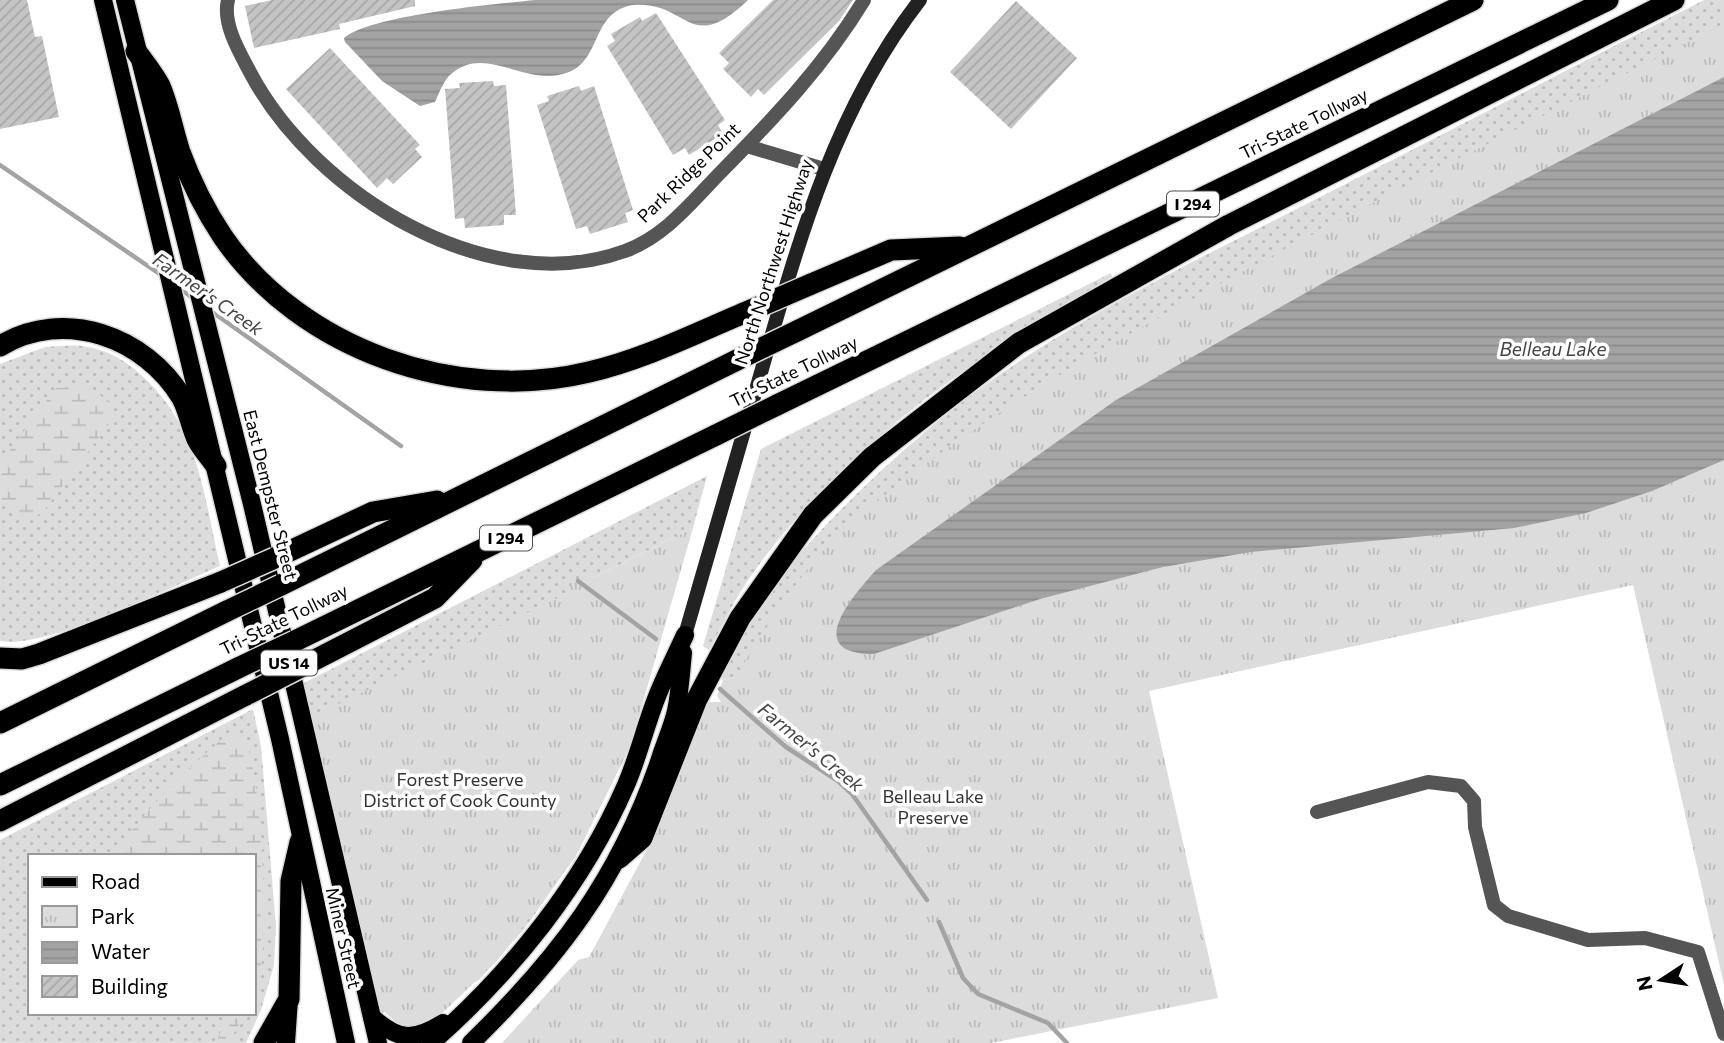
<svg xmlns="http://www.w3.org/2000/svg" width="1724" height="1043" font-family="Commissioner,sans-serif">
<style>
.grass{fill:url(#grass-dots);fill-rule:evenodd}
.wetland{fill:url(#wetland-marsh)}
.park{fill:url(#park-tufts)}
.water{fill:url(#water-rules)}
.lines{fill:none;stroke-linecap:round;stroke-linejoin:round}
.stream{stroke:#a3a3a3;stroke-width:4.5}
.building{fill:url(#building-hatch)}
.primary-casing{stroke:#dbdbdb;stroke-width:21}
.highway-casing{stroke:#dbdbdb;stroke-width:24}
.street{stroke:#555;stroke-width:14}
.secondary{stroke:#222;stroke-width:14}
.primary{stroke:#000;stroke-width:18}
.highway{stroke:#000;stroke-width:21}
.highway-bridge-casing{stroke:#dbdbdb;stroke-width:24;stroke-linecap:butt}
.highway-bridge{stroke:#000;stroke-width:21}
.labels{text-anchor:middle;stroke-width:7;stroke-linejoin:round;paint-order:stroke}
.shield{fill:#fff;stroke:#4c4c4c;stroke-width:2}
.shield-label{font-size:16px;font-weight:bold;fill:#000}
.street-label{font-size:18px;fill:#000;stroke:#fff}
.park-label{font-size:18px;fill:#333;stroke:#fff}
.water-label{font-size:19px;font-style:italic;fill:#444;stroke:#fff}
</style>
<defs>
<pattern id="grass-dots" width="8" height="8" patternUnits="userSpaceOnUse" patternTransform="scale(1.75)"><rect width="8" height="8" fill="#dcdcdc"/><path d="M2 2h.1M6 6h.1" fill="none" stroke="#bbb" stroke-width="1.8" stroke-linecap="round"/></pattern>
<pattern id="wetland-marsh" width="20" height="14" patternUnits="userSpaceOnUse" patternTransform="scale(1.75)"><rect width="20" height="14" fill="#dcdcdc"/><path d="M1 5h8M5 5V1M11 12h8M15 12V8" fill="none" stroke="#bbb"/></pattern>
<pattern id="park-tufts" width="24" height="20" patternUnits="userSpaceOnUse" patternTransform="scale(1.75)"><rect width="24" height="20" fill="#dcdcdc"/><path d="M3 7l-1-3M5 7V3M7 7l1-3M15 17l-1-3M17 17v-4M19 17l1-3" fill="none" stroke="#bbb"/></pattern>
<pattern id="water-rules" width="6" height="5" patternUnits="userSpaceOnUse" patternTransform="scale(1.75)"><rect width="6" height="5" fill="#a3a3a3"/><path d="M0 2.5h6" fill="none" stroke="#8b8b8b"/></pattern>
<pattern id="building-hatch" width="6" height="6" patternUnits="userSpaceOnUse" patternTransform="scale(1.75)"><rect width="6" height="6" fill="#c4c4c4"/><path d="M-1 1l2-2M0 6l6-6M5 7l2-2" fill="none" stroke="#a7a7a7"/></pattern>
</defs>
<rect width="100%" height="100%" fill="#fff"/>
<!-- grass -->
<g class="grass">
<path d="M1704,0H1724V77L735,677L723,680L716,675C741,636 765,593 795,559C863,482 943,410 1029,355C1124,293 1229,244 1330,192C1454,128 1579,64 1704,0Z"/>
<path d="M1111,273L1112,277C976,355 838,450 748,580C733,602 722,627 709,650L703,646L761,449Z"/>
<path d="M45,347C59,346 75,344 88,347C107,350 126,361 140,374C199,426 203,493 220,566C173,586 46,650 0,641V364Z"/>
<path d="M707,476L693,528L597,576L587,577L577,854L525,928L478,981L382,1013L307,719L312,717L304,683Z"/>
<path d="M253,709L261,746L276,927L274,965L261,1010L246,1043H0V840ZM30,856H254V1013H30Z"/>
</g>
<!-- wetland -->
<g class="wetland">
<path d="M87,387L109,401L115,416L42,513C26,522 15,511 0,503V463L56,388Z"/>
<path d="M228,734L244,735C261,775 268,914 262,960C261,969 256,978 254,986V856H112C145,810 185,770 228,734Z"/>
<path d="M228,1013H245L229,1043H216Z"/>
</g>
<!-- park -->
<g class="park">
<path d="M1724,24V985L1633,585L1149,691L1218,998L991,1043H502L578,960L589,957L657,831L706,702H721L717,696L723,680L735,677C769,625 800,569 847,527C956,430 1102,348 1231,278C1393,190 1559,108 1724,24Z"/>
<path d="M693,528L630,747L577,854L497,961L437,1018L415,1028L400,1026L377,1005L307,719L570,592V585L586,577L597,576Z"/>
</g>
<!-- water -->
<g class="water">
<path d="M535,0H748C689,57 688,0 633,5C591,12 602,59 569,72C526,89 487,43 451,74C444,80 439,93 435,102L420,106L382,81L345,42L344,38C371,15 496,4 535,0Z"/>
<path d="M1724,77V460L1652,491L1586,513L1514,528L1251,552L1163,567L1040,599L874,654C801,654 853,596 876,570L1116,400L1332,278Z"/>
</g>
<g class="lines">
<!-- stream -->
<g class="stream">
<path d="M0,165L164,277"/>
<path d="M177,286L195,300"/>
<path d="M208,309L401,446"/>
<path d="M578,581L656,639"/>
<path d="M720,689L786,747L838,781L852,794L927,900"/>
<path d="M939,922L963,978L978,994L1048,1023L1067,1043"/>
</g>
</g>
<!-- building -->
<g class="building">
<path d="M0,0H27L35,37L42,36L59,117L0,129Z"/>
<path d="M272,0H415V6L339,24L340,29L254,48L245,6Z"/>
<path d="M773,0H853L839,21L764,95L758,89L751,97L723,69L729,63L719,53Z"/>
<path d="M1016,1L1077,58L1011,129L950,72Z"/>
<path d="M656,13L725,120L718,125L723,134L689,155L685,148L673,155L607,46L615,41L611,34L640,17L642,21Z"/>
<path d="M330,48L420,145L415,149L422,157L393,184L387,178L377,188L286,89Z"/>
<path d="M493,81L494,86L506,85L516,215H504V225L465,228L464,218L455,219L445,89L460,88L459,83Z"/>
<path d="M579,86L581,91L594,86L633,210L625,213L628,222L590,234L587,226L576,229L537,105L549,101L547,96Z"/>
</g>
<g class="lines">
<!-- primary casing -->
<g class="primary-casing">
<g id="primary">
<path d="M103,0L280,739L346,1043"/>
<path d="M125,0L252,504L378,1043"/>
<path d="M372,1017C397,1040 413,1042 443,1023"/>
<path d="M286,1043L289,999"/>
<path d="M431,1043C512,972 583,884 626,785C639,755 646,723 658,694C666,674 676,655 685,635"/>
<path d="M471,1043C559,957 618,880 659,762C664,745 672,728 676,711C680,692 681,672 683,653"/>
</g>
</g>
<!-- highway casing -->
<g class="highway-casing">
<g id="highway">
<path d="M136,51C144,62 154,74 160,86C169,107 173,131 180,152C191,182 205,210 223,237C301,350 457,404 589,372C645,359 698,332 751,310"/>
<path d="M809,285L891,250L960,247"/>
<path d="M797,331L1473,0"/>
<path d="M0,346C64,307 146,337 182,398C189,411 191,426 197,439C202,449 210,457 216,466"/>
<path d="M777,405L1608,0"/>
<path d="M275,558L373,512L437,501"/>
<path d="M281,585L737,360"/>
<path d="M295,641L716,435"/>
<path d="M0,658L22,659L39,654L221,582"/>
<path d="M301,667L435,598L472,560"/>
<path d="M0,723L227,611"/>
<path d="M0,785L240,667"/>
<path d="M0,821L246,695"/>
<path d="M619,858L642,838L697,699L740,618L813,515L872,457L1019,343L1229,225L1674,0"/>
<path d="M264,1043L289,999L291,881L300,842"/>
</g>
</g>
<!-- street -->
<g class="street">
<path d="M228,0C222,24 240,53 251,74C315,194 488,301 625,251C664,237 691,203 719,174C773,119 824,66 864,0"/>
<path d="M747,146L824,169"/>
<path d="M1317,812L1428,782L1461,786L1474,801L1475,827L1494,905L1508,916L1588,940L1645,938L1698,952L1724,1034"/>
</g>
<!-- secondary -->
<path class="secondary" d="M685,635C711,547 736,458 762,369C799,239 835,109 920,0"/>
<!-- primary -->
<use href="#primary" class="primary"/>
<!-- highway -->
<use href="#highway" class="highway"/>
<!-- highway-bridge casing -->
<g class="highway-bridge-casing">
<g id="highway-bridge">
<path d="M751,310L809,285"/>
<path d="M737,360L797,331"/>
<path d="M716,435L777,405"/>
<path d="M221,582L275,558"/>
<path d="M227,611L281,585"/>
<path d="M240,667L295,641"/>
<path d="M246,695L301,667"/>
</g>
</g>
<!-- highway-bridge -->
<use href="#highway-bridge" class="highway-bridge"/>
</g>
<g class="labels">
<!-- shield labels -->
<g class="shield">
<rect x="1167" y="191.5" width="52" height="25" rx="5"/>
<rect x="480" y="525.5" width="52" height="25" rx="5"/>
<rect x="261" y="650.5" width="56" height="25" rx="5"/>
</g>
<g class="shield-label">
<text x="1193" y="210">I 294</text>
<text x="506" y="544">I 294</text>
<text x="289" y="669">US 14</text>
</g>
<!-- street labels -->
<g class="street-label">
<text transform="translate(1304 124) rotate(-26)" y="6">Tri-State Tollway</text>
<text transform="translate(689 173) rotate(-44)" y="6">Park Ridge Point</text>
<text transform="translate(774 262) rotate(-72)" y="6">North Northwest Highway</text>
<text transform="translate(794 372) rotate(-26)" y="6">Tri-State Tollway</text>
<text transform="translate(270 495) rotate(76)" y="6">East Dempster Street</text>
<text transform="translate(284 620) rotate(-26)" y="6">Tri-State Tollway</text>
<text transform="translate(343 938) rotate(77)" y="6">Miner Street</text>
</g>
<!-- park labels -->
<g class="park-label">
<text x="460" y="786">Forest Preserve<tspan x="460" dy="21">District of Cook County</tspan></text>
<text x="933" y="803">Belleau Lake<tspan x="933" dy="21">Preserve</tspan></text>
</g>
<!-- water labels -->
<g class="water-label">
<text transform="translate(208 294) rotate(35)" y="7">Farmer's Creek</text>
<text x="1553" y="356">Belleau Lake</text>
<text transform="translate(811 747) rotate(39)" y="7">Farmer's Creek</text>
</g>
</g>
<!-- legend -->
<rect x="28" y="854" width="228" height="161" fill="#ffffff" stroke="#999999" stroke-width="2"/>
<rect x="42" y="877" width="35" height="10" fill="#000000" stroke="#999999" stroke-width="2"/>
<text x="91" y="889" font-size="21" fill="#000000">Road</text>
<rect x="42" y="906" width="35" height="21" fill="url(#park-tufts)" stroke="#999999" stroke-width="2"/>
<text x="91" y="924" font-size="21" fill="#000000">Park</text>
<rect x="42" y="942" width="35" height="21" fill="url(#water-rules)" stroke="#999999" stroke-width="2"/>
<text x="91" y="959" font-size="21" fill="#000000">Water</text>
<rect x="42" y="976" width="35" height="21" fill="url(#building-hatch)" stroke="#999999" stroke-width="2"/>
<text x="91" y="994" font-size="21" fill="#000000">Building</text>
<!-- north arrow -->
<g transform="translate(1661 980) rotate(258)" stroke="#ffffff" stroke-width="5" paint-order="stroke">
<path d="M0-5L12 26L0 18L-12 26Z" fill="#000000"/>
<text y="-10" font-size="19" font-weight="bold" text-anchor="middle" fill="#000000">N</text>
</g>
</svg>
